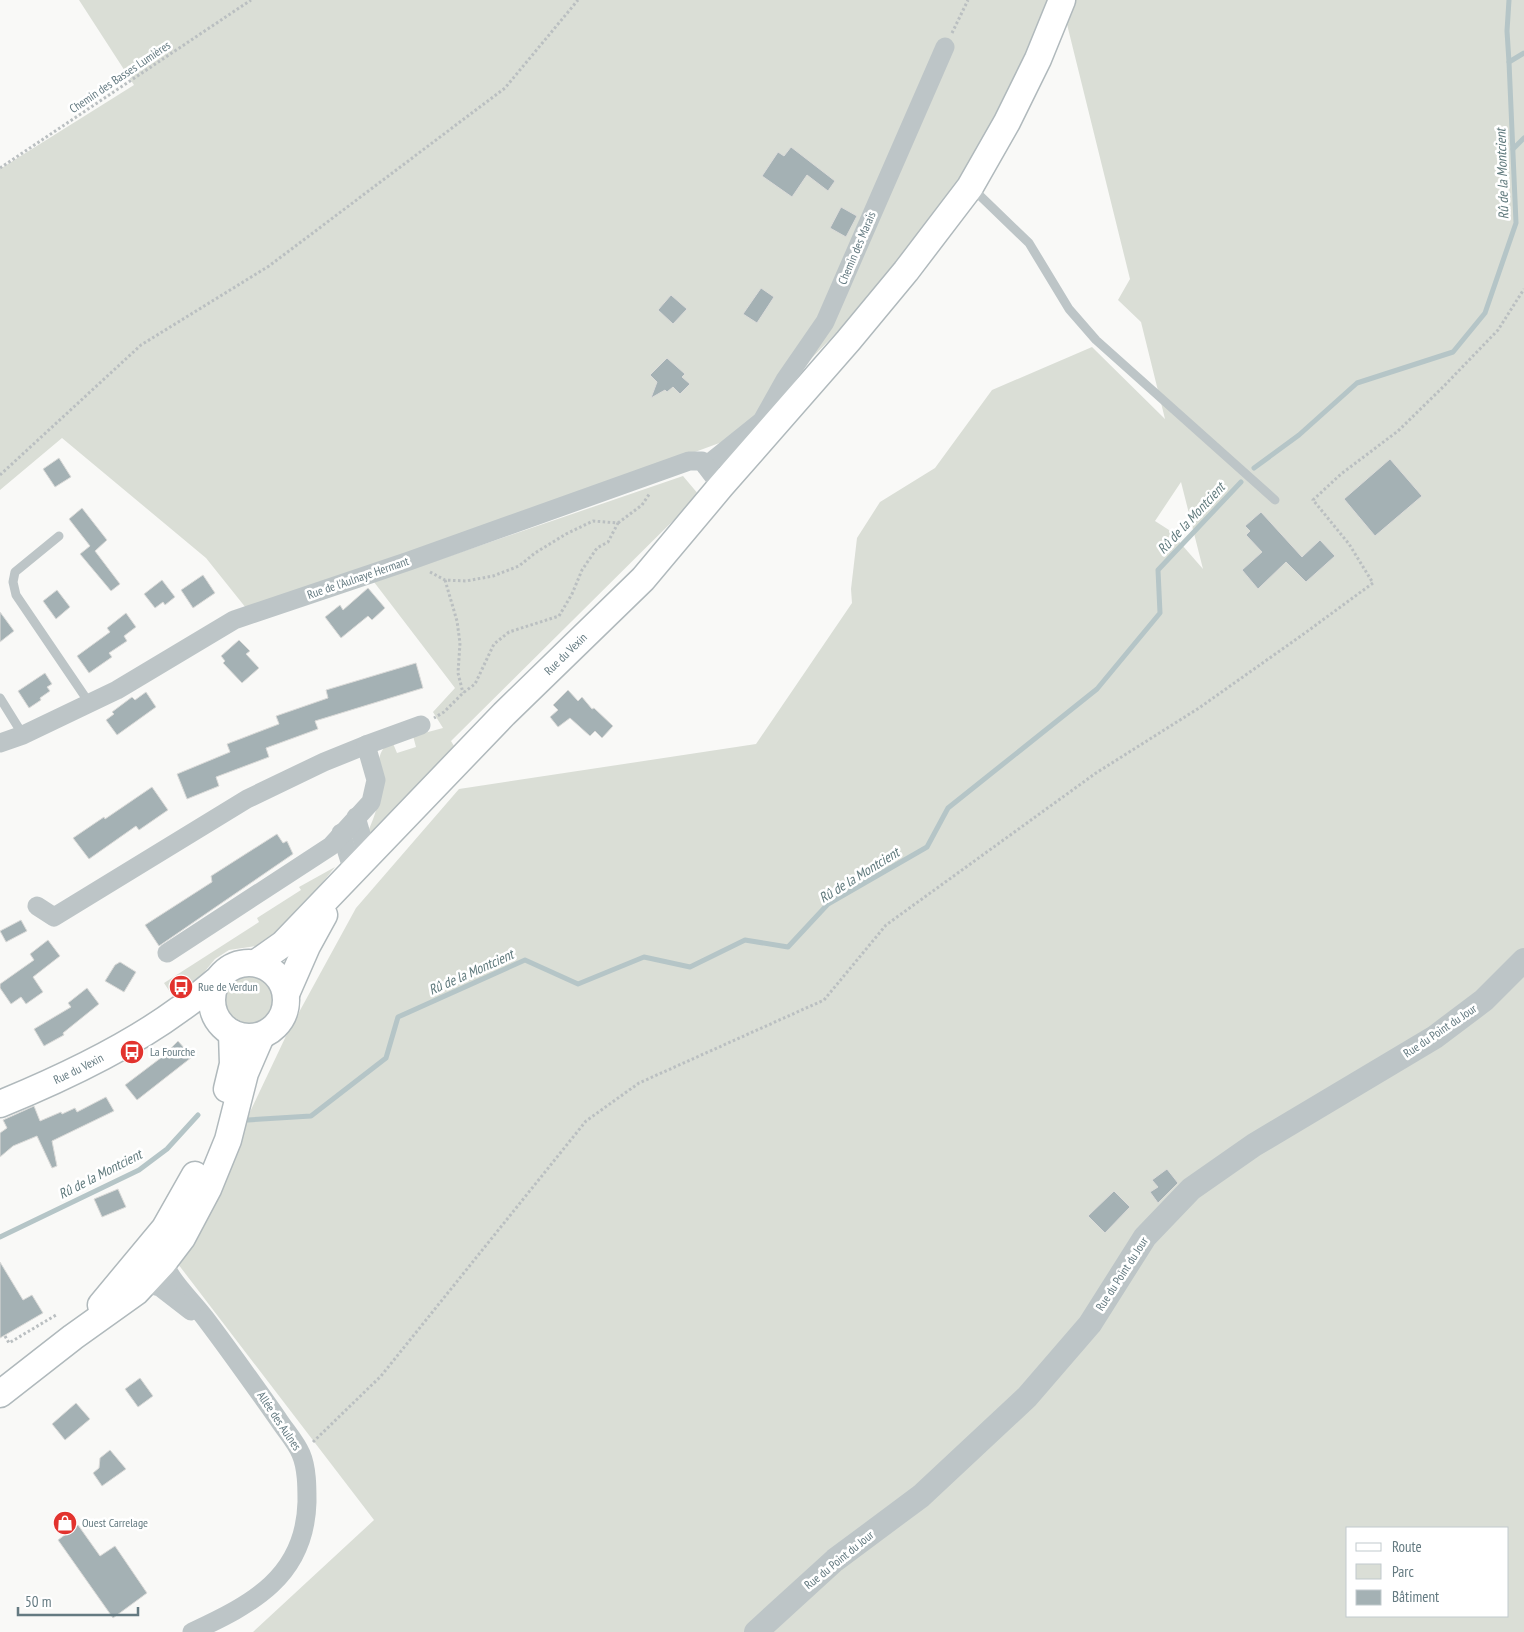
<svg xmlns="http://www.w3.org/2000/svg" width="1524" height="1632" font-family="'PT Sans Narrow',sans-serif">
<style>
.green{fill:#daded6;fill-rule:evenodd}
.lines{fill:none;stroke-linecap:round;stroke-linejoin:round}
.stream{stroke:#b5c5c7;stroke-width:5}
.building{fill:#a4b1b4;stroke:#dbdbd9}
.secondary-casing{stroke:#b0b9bc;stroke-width:29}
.path{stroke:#babfc1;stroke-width:3;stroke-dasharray:2.5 2.5;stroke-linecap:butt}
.service{stroke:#bdc5c7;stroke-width:9}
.minor{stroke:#bdc5c7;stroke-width:19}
.tertiary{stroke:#bdc5c7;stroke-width:24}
.secondary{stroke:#fff;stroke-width:26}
.labels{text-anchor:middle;stroke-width:5;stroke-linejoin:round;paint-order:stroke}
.street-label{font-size:12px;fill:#647a81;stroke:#fff}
.poi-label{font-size:12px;fill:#647a81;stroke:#fff;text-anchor:start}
.water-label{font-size:14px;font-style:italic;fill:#5f797c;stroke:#fff}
</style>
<rect width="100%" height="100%" fill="#f9f9f7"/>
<!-- green -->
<g class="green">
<path d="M79,0H1055L993,132L916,252L733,438L521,516L246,608L206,558L62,438L0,490V169L134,85Z"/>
<path d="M1061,0H1524V1632H253L374,1520L178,1264L286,1036L356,908L459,789L756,744L852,603L851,589L857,538L880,502L935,468L992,390L1092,347L1165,419L1141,322L1118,300L1130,279ZM1181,482L1203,569L1169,530L1155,521ZM1348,1528H1508V1616H1348Z"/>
<path d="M683,476L699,495L451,741L457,751L369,839L367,835C370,826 375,816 377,806C381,786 370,752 392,741L397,753L416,747L413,736L443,728L433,712L455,688L374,582Z"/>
<path d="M335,867L281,934L262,945L229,950L215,959L197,981L181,991L170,992L164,983L259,922L257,918L301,890L299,887Z"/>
<circle cx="250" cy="999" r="28"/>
</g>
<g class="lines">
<!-- stream -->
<g class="stream">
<path d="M1509,62L1507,31L1509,0"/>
<path d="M1513,149L1524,138"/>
<path d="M1254,468L1299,435L1357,383L1453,352L1485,313L1516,223L1509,62L1524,53"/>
<path d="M248,1120L311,1116L386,1058L398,1017L525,960L578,984L644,957L690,967L745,940L788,947L828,904L927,847L948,808L1097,689L1160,613L1158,570L1241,482"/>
<path d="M0,1237L139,1170L167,1149L198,1115"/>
</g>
</g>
<!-- building -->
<g class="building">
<path d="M791,147L835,181L828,191L807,175L792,197L762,176L778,152L784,156Z"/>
<path d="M841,207L857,216L846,237L830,228Z"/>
<path d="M761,288L774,297L757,323L743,314Z"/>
<path d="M671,295L687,309L673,324L658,310Z"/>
<path d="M667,358L685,374L682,377L690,384L680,394L673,387L667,392L665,390L651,398L657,382L650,375Z"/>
<path d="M59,458L71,477L55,487L43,469Z"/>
<path d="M1390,459L1422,496L1375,536L1344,499Z"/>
<path d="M82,508L107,540L95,551L120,584L111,591L80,554L90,546L69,519Z"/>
<path d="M1261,512L1302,557L1320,540L1335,556L1306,582L1286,562L1258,589L1242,570L1262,552L1246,535L1250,531L1245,526Z"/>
<path d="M203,575L215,593L193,608L181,590Z"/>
<path d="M162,580L175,597L165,605L163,602L155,608L144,594Z"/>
<path d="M368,588L385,608L372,620L368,616L341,638L325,617L340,605L343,610Z"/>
<path d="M57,590L70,607L56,619L43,601Z"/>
<path d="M0,612L14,631L0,642Z"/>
<path d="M126,613L136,627L124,636L127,641L109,653L112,657L89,673L77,656L110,632L107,628Z"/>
<path d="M239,640L250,651L246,654L259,668L242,683L223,663L225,661L221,656Z"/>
<path d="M416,663L423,688L315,721L318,729L266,748L269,757L216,777L219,786L187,799L177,774L230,752L227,744L279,724L276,716L328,698L326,690Z"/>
<path d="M45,673L52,684L47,687L50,691L40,698L41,700L29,708L18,691Z"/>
<path d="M568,690L578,701L582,697L592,709L594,708L613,726L602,738L595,731L590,736L570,718L558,727L550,717L558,710L553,705Z"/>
<path d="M146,692L156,707L117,735L106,720L114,714L112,712L132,697L135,700Z"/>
<path d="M152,787L168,810L139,830L136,826L89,859L73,838L104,817L105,819Z"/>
<path d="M277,834L283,843L287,841L293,854L159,946L145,925L212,882L211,876Z"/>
<path d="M21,920L27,931L6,942L0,931Z"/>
<path d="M48,940L60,956L33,977L43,992L26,1004L21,997L11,1004L0,988V984L34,960L30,954Z"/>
<path d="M120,962L136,972L124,992L105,981L115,965Z"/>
<path d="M87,988L99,1004L63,1033L64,1035L44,1046L34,1029L71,1007L68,1003Z"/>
<path d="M178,1041L192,1057L137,1100L125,1085L162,1057Z"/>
<path d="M106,1097L114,1111L52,1141L57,1166L52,1168L37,1136L13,1146L0,1157V1133L7,1128L3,1120L34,1106L40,1121L61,1112L62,1114L75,1108L77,1112Z"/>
<path d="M1167,1169L1178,1183L1158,1203L1150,1192L1158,1187L1152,1180Z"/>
<path d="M118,1189L126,1207L102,1217L94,1199Z"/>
<path d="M1114,1191L1130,1207L1105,1233L1088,1216Z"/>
<path d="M0,1262L23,1300L32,1295L43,1313L0,1338Z"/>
<path d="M140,1378L153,1396L138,1407L125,1389Z"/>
<path d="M76,1403L90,1419L65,1440L52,1424Z"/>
<path d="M110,1450L126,1469L102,1486L93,1473L99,1468L100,1458Z"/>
<path d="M78,1525L100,1556L115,1546L147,1593L113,1618L58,1540Z"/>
</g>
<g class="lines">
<!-- secondary casing -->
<g class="secondary-casing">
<g id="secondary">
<circle cx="249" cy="1000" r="37"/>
<path id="s1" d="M256,963L283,944L504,714L643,579L721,486L848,341L906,271L970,187L1007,122L1038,59L1062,0"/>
<path d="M286,994L307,946L324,915"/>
<path d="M227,1089L233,1064L232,1033"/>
<path id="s2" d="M0,1104C61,1079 127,1048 180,1009C192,1001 204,991 216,981"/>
<path d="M101,1305L165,1228L195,1175"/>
<path d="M0,1394L73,1337L136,1292L163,1263L182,1238L208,1189L228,1140L245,1073L261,1036"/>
</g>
</g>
<!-- path -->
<g class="path">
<path d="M952,33L968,0"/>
<path d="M0,168L251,0"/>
<path d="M0,475L141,345L269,266L505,88L578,0"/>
<path d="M618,523L642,505L650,493"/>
<path d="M430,572L445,580L466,581L493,576L519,566L535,553L566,534L593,521L618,523L608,542L597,548L582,570L572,594L559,616L509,632L494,644L475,684L463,693L444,712L434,718"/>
<path d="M445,580L457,621L460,643L458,673L463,693"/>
<path d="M5,1336L9,1343L56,1315"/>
<path d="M313,1442L381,1376L586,1121L639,1083L824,1000L886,925L1096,773L1199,708L1305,633L1373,583L1349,544L1313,500L1341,474L1398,431L1444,386L1498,330L1524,289"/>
</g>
<!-- service -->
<g class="service">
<path d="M972,188L1029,243L1069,309L1096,340L1275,500"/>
<path d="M59,536L15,572L13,582L16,595L90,704"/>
<path d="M0,698L23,735"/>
</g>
<!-- minor -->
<g class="minor">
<path d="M706,466L762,421L785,380L825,322L945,47"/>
<path d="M0,743L23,735L117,690L234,620L409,561L689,461H702L721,486"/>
<path d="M356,817L367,855"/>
<path d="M341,833L353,871"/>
<path d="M37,906L54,917L247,799L324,762L366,745L421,725"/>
<path d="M167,953L331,846L371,802L376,780L366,745"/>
<path d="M161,1253C166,1278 190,1298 205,1318C230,1351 254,1385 278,1419C285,1430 296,1442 301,1454C307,1468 307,1487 307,1502C305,1577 252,1604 192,1632"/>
<path d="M145,1283L160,1287L191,1311"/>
</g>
<!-- tertiary -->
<path class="tertiary" d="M756,1632L835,1560L921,1496L1027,1397L1090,1324L1145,1237L1191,1189L1254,1145L1435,1037L1484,1000L1524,960"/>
<!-- secondary -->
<use href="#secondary" class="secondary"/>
</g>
<!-- icons -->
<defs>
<g id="bus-disc" transform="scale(1.25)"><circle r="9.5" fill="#e2332e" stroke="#fff"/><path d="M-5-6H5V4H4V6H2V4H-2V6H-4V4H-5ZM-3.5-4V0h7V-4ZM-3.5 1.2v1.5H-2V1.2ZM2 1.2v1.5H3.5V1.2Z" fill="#fff"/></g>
<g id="shop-disc" transform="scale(1.25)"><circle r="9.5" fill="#e2332e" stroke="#fff"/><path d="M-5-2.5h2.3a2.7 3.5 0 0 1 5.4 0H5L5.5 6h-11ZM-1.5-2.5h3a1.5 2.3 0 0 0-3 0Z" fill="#fff"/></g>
</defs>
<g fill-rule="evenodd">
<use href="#bus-disc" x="181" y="987"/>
<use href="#bus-disc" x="132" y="1052"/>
<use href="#shop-disc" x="65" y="1523"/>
</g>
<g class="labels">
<!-- street labels -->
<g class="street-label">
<text transform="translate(120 77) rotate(-34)" y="4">Chemin des Basses Lumières</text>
<text transform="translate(857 248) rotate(-67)" y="4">Chemin des Marais</text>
<text transform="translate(358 578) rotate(-19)" y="4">Rue de l'Aulnaye Hermant</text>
<text dy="4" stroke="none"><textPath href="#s1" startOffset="438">Rue du Vexin</textPath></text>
<text transform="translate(1440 1031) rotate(-34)" y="4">Rue du Point du Jour</text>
<text dy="4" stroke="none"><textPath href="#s2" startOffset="86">Rue du Vexin</textPath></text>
<text transform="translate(1122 1274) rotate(-57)" y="4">Rue du Point du Jour</text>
<text transform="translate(279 1421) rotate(56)" y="4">Allée des Aulnes</text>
<text transform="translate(839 1560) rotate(-39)" y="4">Rue du Point du Jour</text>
</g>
<!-- poi labels -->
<g class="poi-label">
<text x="198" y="991">Rue de Verdun</text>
<text x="150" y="1056">La Fourche</text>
<text x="82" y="1527">Ouest Carrelage</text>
</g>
<!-- water labels -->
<g class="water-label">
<text transform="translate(1502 174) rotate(-92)" y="5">Rû de la Montcient</text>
<text transform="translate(1191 518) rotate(-47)" y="5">Rû de la Montcient</text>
<text transform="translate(859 875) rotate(-32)" y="5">Rû de la Montcient</text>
<text transform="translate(471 972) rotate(-24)" y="5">Rû de la Montcient</text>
<text transform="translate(100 1174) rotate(-27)" y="5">Rû de la Montcient</text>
</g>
</g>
<!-- legend -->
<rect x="1346" y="1527" width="162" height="90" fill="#ffffff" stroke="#c1cacd"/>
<rect x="1356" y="1543" width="25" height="8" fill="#ffffff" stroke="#c1cacd"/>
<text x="1392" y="1552" font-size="15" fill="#647a81">Route</text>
<rect x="1356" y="1564" width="25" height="15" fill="#daded6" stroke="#c1cacd"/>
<text x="1392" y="1577" font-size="15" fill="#647a81">Parc</text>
<rect x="1356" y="1590" width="25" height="15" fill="#a4b1b4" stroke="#c1cacd"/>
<text x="1392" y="1602" font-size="15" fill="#647a81">Bâtiment</text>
<!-- scale -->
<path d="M18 1607v8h120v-8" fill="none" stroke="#647a81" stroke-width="2.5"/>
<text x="25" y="1607" font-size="15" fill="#647a81" stroke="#ffffff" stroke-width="4" paint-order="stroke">50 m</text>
</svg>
